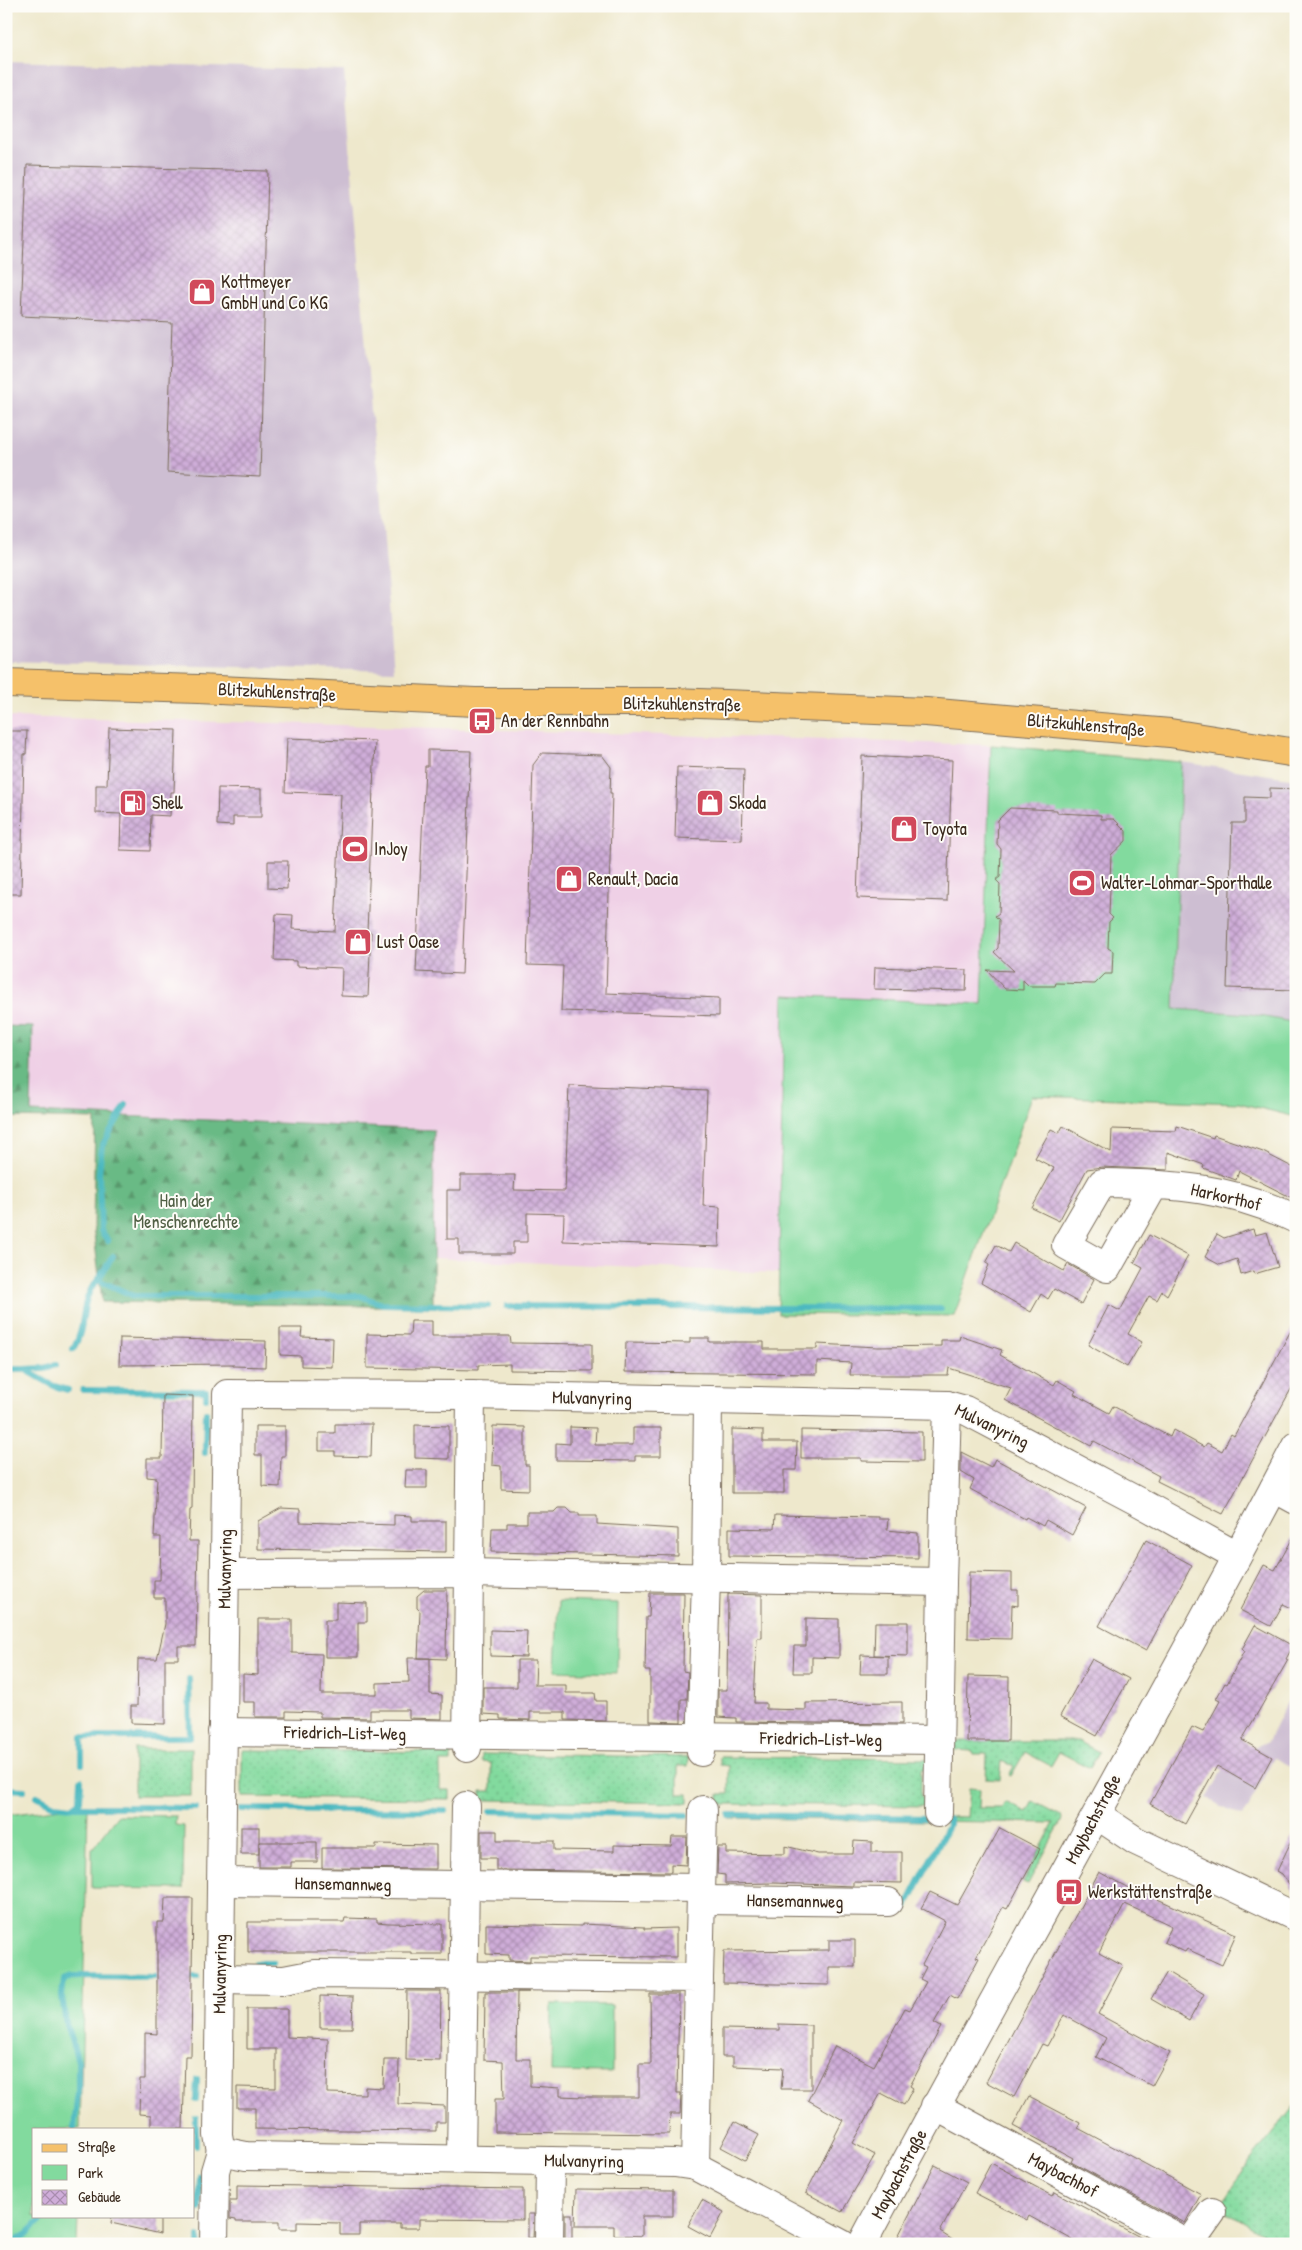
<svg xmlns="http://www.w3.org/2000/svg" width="1302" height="2250" font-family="'Patrick Hand',sans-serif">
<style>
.built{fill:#efd0e6}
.industrial{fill:#cdbed2}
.grass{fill:url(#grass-dots);stroke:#5e825e}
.forest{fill:url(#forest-firs);stroke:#527252}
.park{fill:#82da9e;stroke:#5e825e}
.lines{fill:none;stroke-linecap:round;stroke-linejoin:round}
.stream{stroke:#49b8bf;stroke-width:6}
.building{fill:url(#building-cross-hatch)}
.minor-casing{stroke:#7a6c5b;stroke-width:30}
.major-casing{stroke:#7a6c5b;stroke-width:30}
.minor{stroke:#fff;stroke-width:28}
.major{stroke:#f5c16b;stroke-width:28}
.labels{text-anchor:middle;stroke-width:4;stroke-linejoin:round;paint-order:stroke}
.poi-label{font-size:18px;fill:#3b2a1e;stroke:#fdfcf7;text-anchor:start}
.street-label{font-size:18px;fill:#3b2a1e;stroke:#fdfcf7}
.park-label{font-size:18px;fill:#505f44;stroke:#fdfcf7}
</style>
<defs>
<pattern id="grass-dots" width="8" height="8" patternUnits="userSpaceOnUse" patternTransform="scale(1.25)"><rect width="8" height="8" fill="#82da9e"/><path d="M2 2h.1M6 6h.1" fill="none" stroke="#71bb88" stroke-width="1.8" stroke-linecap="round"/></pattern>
<pattern id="forest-firs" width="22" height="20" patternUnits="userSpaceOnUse" patternTransform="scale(1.25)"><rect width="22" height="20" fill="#69ba85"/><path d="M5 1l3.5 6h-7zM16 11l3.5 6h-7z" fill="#58976c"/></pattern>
<pattern id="building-cross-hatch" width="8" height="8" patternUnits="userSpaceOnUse" patternTransform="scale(1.25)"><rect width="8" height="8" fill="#cfadd9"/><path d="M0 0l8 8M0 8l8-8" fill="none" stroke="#a98daf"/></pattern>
</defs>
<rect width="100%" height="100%" fill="#fdfcf7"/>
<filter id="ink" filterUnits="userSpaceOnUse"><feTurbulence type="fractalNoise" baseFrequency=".02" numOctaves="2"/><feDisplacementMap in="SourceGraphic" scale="10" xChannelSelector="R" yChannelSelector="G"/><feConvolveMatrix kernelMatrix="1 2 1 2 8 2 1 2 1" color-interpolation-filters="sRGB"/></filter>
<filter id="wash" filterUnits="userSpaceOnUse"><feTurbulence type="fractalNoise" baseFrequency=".0096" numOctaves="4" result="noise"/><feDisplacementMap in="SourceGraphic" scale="20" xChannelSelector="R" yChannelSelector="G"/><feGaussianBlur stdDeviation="1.12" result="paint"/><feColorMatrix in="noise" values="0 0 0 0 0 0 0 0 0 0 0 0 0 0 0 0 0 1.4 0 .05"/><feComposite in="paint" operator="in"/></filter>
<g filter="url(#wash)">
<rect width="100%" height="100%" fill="#eee8cc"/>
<!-- built -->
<path class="built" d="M6,717L275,723L991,745L982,1004L784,995L779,1273L433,1258L434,1130L31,1112L33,1027L6,1026Z"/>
<!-- industrial -->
<g class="industrial">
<path d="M6,61L344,71L371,411L379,475L394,671L6,661Z"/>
<path d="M1181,762L1296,779V1023L1250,1014L1174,1009Z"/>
<path d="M1296,1601V1636L1288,1631L1295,1619L1291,1610Z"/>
<path d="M1296,1684V1769L1274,1758L1243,1816L1207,1799L1240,1739L1255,1747L1268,1741Z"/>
</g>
<!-- grass -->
<g class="grass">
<path d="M955,1741H1078L1099,1752L1090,1768L1059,1752L1051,1766L1025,1752L1011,1776L1009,1775L1014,1766L1002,1761L1000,1780L986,1779L987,1754H974L973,1751L954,1750Z"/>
<rect x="134" y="1749" width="57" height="47"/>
<path d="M242,1750L451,1752V1762H440V1790H450V1799L242,1797Z"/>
<path d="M482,1754L689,1757L688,1766H678V1794H688V1803L481,1800V1791H491V1763L482,1762Z"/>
<path d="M720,1757L932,1759L931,1769H921V1797H931L930,1806L719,1804V1794H729V1766L720,1765Z"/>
<path d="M969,1788L980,1789L979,1808H1002L1005,1802L1027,1812L1033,1801L1061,1816L1062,1820L1028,1884L1023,1882L1054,1823L729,1818V1813L967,1817Z"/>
<path d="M1296,2104V2244H1274L1275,2241L1219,2208L1250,2161Z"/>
</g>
<!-- forest -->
<path class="forest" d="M6,1026L33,1027L31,1112L434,1130L433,1307L102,1302L93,1226L95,1119L6,1117Z"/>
<!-- park -->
<g class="park">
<path d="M991,745L1181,762L1174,1009L1250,1014L1296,1023V1117L1239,1103L1032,1096L954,1316L778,1314L784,995L982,1004Z"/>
<path d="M558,1601L618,1603L617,1673L555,1671Z"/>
<path d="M88,1805L80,2129H34V2216H78L77,2244H6V1815Z"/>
<path d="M118,1815L176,1816L175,1825L184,1826L183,1889L92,1888V1849Z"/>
<path d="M552,2004L612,2005V2073L551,2072Z"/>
</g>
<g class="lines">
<!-- stream -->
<g class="stream">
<path d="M108,1241L101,1231L99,1173L102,1146L126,1105"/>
<path d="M98,1280L113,1256"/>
<path d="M507,1306L941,1309"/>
<path d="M73,1349C88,1326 78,1300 98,1280L134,1296H360L382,1304L488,1306"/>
<path d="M6,1369H24L54,1386L68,1390"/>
<path d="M25,1369L44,1368L56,1365"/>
<path d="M83,1390L206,1391V1398"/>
<path d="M205,1453L206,1412"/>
<path d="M82,1764V1737H190L189,1679"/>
<path d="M6,1789L24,1790"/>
<path d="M37,1796L54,1805L72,1807H123"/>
<path d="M72,1807L80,1801L81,1780"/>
<path d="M128,1807L196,1808"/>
<path d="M241,1809L445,1811"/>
<path d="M491,1811L686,1815"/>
<path d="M729,1815L932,1818"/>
<path d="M892,1911H904L949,1824V1819H942"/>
<path d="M256,1963H272"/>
<path d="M184,1977H198"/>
<path d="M196,2100L197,2080"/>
<path d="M74,2129L78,2090V2061L66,2024L62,1996L64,1979L72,1976L164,1977"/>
<path d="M196,2145V2118"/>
<path d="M199,2208L200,2176"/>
<path d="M11,2244L27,2234L45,2216"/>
<path d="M199,2244V2237"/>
</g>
</g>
<g id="blocks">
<!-- building -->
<g class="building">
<path d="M27,165L268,171L260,477L167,472L172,323L21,316Z"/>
<path d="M109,728L176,730L174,792H171L170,816L151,815L150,851L120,850L121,814L96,813V785H107Z"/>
<path d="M6,731H27L26,754H24L21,894H6Z"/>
<path d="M287,738L375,741L367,932H371L368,997L341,996L342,968L296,966V961L274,960L276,914L293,915L292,929L335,931L341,794L285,792Z"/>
<path d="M428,750L471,751L462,974L416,972L425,766H428Z"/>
<path d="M542,753L602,755L611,767L610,793H612L606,993L719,998V1016L561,1011L563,966L527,965L533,765Z"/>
<path d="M862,756L952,760L947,901L857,898Z"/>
<path d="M677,767L744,769L742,840L675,838Z"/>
<path d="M218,788L261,789V817H233V826L217,825Z"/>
<path d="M1270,788L1296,789V990L1227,988L1232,823H1245V797L1270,798Z"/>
<path d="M1010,808L1057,810V813L1101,815V819H1114L1126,831V841L1111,855L1110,881L1113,885L1110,889L1109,914L1113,918L1109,922L1108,948L1113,951L1112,974H1105L1095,984L1056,983L1055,986H1029L1023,980V990L1005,989L987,970L1014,971L994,952L998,948L999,920L995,916L999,913L1000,884L996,880L1000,877L1001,849L997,844L998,820Z"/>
<path d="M268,861H288L287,889L268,888Z"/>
<path d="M875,967L967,970L966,991L874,989Z"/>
<path d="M569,1085L707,1091L703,1206L720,1207L719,1247L563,1241L564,1214L527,1213V1242H513V1254H459V1239H447V1190H461V1175H515L514,1190L565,1191Z"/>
<path d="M1063,1126L1111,1152L1112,1129L1176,1131L1177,1126L1213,1138L1214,1135L1263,1152L1296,1169V1200L1239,1171L1236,1180L1203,1168L1204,1165L1168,1152V1170L1102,1167L1087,1169L1059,1221L1032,1208L1054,1168L1035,1158L1051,1129L1059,1133Z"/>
<path d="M1253,1229L1255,1235L1267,1232L1278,1267L1254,1274L1253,1271L1241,1275L1237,1259L1220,1265L1205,1257L1217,1234L1224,1238Z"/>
<path d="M1149,1235L1188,1256L1167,1295L1162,1291L1157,1300L1149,1296L1128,1334L1142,1342L1127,1367L1088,1345L1109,1305L1120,1311L1143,1268L1134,1263Z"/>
<path d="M1014,1243L1064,1271L1068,1264L1094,1279L1081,1304L1054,1289L1048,1299L1041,1294L1031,1312L981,1283L989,1265L986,1263L996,1245L1009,1252Z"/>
<path d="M411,1321H432V1336H510L511,1343L592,1344V1371L510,1370V1364L478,1365V1370L367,1368V1334L410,1335Z"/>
<path d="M1296,1321V1380L1223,1514L1157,1481L1159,1476L1094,1441L1091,1446L1005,1400L1011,1388L949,1368L948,1375H850L851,1363L817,1361V1374L625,1372L626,1342L690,1343V1338H709V1342H764V1349H817V1344L878,1347L941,1346V1340H959L960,1336L1002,1350L1000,1355L1054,1385L1057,1380L1076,1391L1074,1394L1109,1413L1113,1406L1170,1437L1173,1430L1204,1447L1207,1443L1222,1451L1231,1434L1234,1436Z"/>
<path d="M280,1328H302L301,1337L333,1338L332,1367L301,1366V1356L280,1355Z"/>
<path d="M120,1338L266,1341L265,1367L233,1366V1364L119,1365Z"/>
<path d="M163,1395L193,1396L192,1509L190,1510L189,1541H198L196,1646H178V1659H165V1724L131,1723V1706H137L138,1659H157L165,1624V1598H154V1580H160L161,1537H154L157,1478L147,1477V1458H162Z"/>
<path d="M335,1424H372L371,1457L335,1456V1451H319V1433H335Z"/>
<path d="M415,1425L449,1426V1459L415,1458Z"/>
<path d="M255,1426H285V1456H281L280,1487L262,1486V1455H255Z"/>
<path d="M493,1426L525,1427V1465H529V1490L501,1489V1466L492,1465Z"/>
<path d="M570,1427L596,1428L595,1445H633V1428H661V1456H635V1461L556,1460V1443L570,1444Z"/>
<path d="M732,1429L763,1430V1442H797L796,1470H784V1493H732Z"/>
<path d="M801,1430L922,1432V1462L861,1461V1458H801Z"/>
<path d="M961,1452L991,1467L995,1459L1086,1508L1072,1535L1046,1520L1043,1526L1026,1517L1025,1519L970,1489L974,1480L961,1472Z"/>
<path d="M406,1470H427V1488H405Z"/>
<path d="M281,1508L300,1509V1522L394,1525V1515L412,1516V1521H446V1552L258,1549V1521Z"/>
<path d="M558,1508H567L572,1513H579V1516H597V1524L678,1529V1556L491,1552L492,1528H507V1523H527V1512H554Z"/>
<path d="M775,1515L878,1517V1519H888L887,1530L918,1533V1558L729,1556V1528L774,1529Z"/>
<path d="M1296,1532V1610L1283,1604L1271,1626L1240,1610L1264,1565L1275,1570Z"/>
<path d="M1146,1540L1192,1565L1146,1651L1099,1626Z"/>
<path d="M969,1572L1012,1573V1590H1018V1606L1012,1605L1011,1639L968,1638Z"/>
<path d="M424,1590H447L446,1659L418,1658L420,1611L417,1608V1596Z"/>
<path d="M650,1593H684L683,1671L688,1672L687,1699H681V1722L650,1721V1671H645L646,1617H649Z"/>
<path d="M728,1594L762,1595V1638H757L754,1703H766V1709L806,1710V1703L902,1702V1724L736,1722V1718L718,1717V1690H727Z"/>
<path d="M336,1602L367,1603V1622H358V1657H325V1620H336Z"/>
<path d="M806,1618L839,1619V1658L812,1657V1673H793L794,1646H806Z"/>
<path d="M258,1619H292V1653L322,1654L321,1694H377V1683L409,1682L408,1658H430V1694L442,1695V1719L409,1718V1710H370V1718L320,1717V1712L286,1711V1717H255V1702H243V1674L258,1675Z"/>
<path d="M875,1622H908V1656L874,1655Z"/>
<path d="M1255,1625L1293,1646L1286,1659L1288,1660L1242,1740L1272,1757L1255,1788L1217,1766L1185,1824L1150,1804L1192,1727L1203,1732L1220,1701L1216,1699L1225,1683L1227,1684L1244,1651L1242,1649Z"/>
<path d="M490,1630L527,1631L526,1657L490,1656Z"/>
<path d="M861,1655L888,1656V1674H860Z"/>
<path d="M1092,1659L1129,1679L1097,1736L1060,1716Z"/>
<path d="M517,1660H536L535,1685H566V1693H595L596,1701H606V1721L565,1720V1712H530V1720L500,1719V1715L483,1714V1687H517Z"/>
<path d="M968,1676L1009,1677L1008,1741H967Z"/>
<rect x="241" y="1827" width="18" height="27"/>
<path d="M1000,1828L1040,1849L1007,1909L1003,1907L976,1957L979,1958L957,1999L950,1995L934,2023L941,2027L910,2086L913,2088L904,2105L881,2093L853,2143L875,2155L842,2212L806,2193L843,2120L808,2100L835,2046L874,2066L905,2008L910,2010L926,1982L920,1979L926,1967L922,1965L945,1921L921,1908L930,1892L957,1905Z"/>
<path d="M481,1831H497V1841H554V1850L614,1851V1845L671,1846L672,1837H687L686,1865L671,1864V1872L496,1870V1858H481Z"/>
<path d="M1296,1831V1894L1282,1874L1277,1871Z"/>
<path d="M854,1841L872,1842V1852H902V1883L853,1882V1886L774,1883L725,1884V1875L717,1874L718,1847H726V1853L785,1854V1846L818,1854H853Z"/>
<path d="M259,1842H317V1862H291V1867H259Z"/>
<path d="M376,1844L436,1845V1869L322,1868V1848H376Z"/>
<path d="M1099,1872L1134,1891L1135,1889L1236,1934L1222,1965L1187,1949L1185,1952L1164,1942L1172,1926L1125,1904L1099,1953L1123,1966L1098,2014L1170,2053L1152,2086L1096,2057L1106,2038L1064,2015L1047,2046L1042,2044L1014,2097L986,2082Z"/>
<path d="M165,1898H193L191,2056H185L183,2129H151V2115L139,2114L140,2079H145V2033L157,2034V1922H164Z"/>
<path d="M345,1918L377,1919V1922L388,1923L442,1924V1954H411V1952H248V1922H344Z"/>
<path d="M486,1924L582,1926V1924L644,1927V1929L676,1928V1957L530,1956V1961L509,1960V1955L486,1954Z"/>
<path d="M829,1940H855V1967H829V1985L723,1983L724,1951L829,1950Z"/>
<path d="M1167,1972L1204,1994L1189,2021L1151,1999Z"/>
<path d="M407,1991H441L440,2061L406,2060Z"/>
<path d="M485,1992H529H517L516,2059H530V2086L560,2088V2096L584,2097H639V2064H651L650,1994H679L677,2093H681L680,2114H670L669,2134L495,2132V2099H504L503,2061L484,2060Z"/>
<path d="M320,1996L353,1997L352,2028H320Z"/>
<path d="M247,2009H287V2037L328,2039L327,2093L365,2094V2087L383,2088L384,2060H399L398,2104L445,2106V2122H436V2131L255,2129V2108H237V2087L276,2088V2049H247Z"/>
<path d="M779,2024L811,2025V2089H781L783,2068L733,2066V2057H722V2029L779,2030Z"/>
<path d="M1029,2096L1080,2123L1078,2128L1201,2194L1185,2223L1071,2162L1073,2158L1013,2126Z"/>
<path d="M734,2122L759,2135L745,2160L721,2147Z"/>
<path d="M991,2163L1053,2196L1055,2192L1153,2244H1080L1029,2216L1027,2220L975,2193Z"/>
<path d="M935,2165L967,2182L940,2232L959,2244H894Z"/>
<path d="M237,2185L523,2189V2220L419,2219V2228H400V2224H359V2235H340V2223L297,2222V2229H279V2222H236V2220L230,2219V2201H237Z"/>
<path d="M576,2189L673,2190V2216H642V2236L614,2235V2226H575Z"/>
<path d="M702,2200L724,2212L710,2238L688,2226Z"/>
<path d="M528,2214H534L533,2238H528Z"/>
<rect x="565" y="2214" width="7" height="25"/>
<path d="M112,2216H160V2234L111,2223Z"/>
</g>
</g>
</g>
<g filter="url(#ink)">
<use href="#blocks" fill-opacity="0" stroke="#7a6c5b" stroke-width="1"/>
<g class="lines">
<!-- minor casing -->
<g class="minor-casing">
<g id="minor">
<path d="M1154,1185L1107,1268L1066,1245L1102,1183C1175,1184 1229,1187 1296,1219"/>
<path d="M1274,1488L1296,1500"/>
<path d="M225,1574L469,1573L942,1582L947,1405"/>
<path d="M222,1732L939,1740"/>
<path d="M467,1748L471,1395"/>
<path d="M701,1752L706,1577L708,1401"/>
<path d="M938,1813L942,1582"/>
<path d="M1097,1815L1136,1841L1296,1917"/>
<path d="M221,1882L701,1888"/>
<path d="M701,1900L888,1902"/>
<path d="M699,1978L703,1810"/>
<path d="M220,1979L284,1980L315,1974L699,1978L695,2166"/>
<path d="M935,2106L1190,2244"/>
<path d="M461,2159L466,1806"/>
<path d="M1190,2243L1212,2212"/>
<path d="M214,2244L215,2171L221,2151"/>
<path d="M549,2244L550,2161"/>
<path d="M842,2244L695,2166L675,2163L246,2156L221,2151L218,2135L227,1394L471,1395L947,1405L965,1410L1139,1502L1237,1556"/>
<path d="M862,2244C1004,1976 1155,1715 1296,1446"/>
</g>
</g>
<!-- major casing -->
<g class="major-casing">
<path id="major" d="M6,683L198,689L475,702H674L926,712L1170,733L1296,753"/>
</g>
<!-- minor -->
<use href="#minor" class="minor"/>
<!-- major -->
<use href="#major" class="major"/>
</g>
</g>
<!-- icons -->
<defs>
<g id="shop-square" transform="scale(1.4375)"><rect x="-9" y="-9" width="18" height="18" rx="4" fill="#d1495b" stroke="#fdfcf7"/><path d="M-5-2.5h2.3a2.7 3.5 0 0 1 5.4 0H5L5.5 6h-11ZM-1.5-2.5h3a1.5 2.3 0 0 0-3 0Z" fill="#fff"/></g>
<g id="bus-square" transform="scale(1.4375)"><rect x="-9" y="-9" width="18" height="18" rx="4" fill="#d1495b" stroke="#fdfcf7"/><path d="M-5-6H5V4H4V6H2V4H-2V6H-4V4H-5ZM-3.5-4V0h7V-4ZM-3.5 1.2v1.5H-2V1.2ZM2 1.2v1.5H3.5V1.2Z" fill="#fff"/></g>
<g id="fuel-square" transform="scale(1.4375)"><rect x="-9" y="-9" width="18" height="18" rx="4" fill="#d1495b" stroke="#fdfcf7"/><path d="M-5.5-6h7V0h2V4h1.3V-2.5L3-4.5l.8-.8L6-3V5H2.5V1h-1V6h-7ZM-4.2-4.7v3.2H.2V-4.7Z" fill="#fff"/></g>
<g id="stadium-square" transform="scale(1.4375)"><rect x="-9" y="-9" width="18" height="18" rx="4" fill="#d1495b" stroke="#fdfcf7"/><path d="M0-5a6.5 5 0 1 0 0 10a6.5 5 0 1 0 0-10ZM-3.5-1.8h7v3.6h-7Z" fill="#fff"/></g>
</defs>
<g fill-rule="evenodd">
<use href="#shop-square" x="202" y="292"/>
<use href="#bus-square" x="482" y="721"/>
<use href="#fuel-square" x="133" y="803"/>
<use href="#shop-square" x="710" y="803"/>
<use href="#shop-square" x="904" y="829"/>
<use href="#stadium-square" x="355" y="849"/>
<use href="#shop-square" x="569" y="879"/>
<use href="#stadium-square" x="1082" y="883"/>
<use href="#shop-square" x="358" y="942"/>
<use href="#bus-square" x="1069" y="1892"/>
</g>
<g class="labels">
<!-- poi labels -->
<g class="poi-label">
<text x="221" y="288">Kottmeyer<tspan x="221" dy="21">GmbH und Co KG</tspan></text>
<text x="501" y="727">An der Rennbahn</text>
<text x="152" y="809">Shell</text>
<text x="729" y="809">Skoda</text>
<text x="923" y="835">Toyota</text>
<text x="374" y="855">InJoy</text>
<text x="588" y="885">Renault, Dacia</text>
<text x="1101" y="889">Walter-Lohmar-Sporthalle</text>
<text x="377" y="948">Lust Oase</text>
<text x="1088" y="1898">Werkstättenstraße</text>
</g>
<!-- street labels -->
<g class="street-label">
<text transform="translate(277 692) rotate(3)" y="6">Blitzkuhlenstraße</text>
<text transform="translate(682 704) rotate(1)" y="6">Blitzkuhlenstraße</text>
<text transform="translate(1086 725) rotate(5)" y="6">Blitzkuhlenstraße</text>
<text transform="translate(1226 1197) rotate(13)" y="6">Harkorthof</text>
<text transform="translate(592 1398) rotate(1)" y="6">Mulvanyring</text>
<text transform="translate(992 1426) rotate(26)" y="6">Mulvanyring</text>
<text transform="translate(225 1569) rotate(-89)" y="6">Mulvanyring</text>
<text transform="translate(345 1733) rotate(1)" y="6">Friedrich-List-Weg</text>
<text transform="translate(821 1739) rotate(1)" y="6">Friedrich-List-Weg</text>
<text transform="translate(1093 1819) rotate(-62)" y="6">Maybachstraße</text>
<text transform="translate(343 1884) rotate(1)" y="6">Hansemannweg</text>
<text transform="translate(795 1901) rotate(1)" y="6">Hansemannweg</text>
<text transform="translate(220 1974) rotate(-89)" y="6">Mulvanyring</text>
<text transform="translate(584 2161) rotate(1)" y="6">Mulvanyring</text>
<text transform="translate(899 2174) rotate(-62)" y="6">Maybachstraße</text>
<text transform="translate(1063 2175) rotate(28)" y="6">Maybachhof</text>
</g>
<!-- park labels -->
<g class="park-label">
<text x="186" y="1207">Hain der<tspan x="186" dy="21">Menschenrechte</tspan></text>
</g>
</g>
<!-- margin -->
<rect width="1302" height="2250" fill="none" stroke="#fdfcf7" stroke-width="25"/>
<!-- legend -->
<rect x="32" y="2128" width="162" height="90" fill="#fdfcf7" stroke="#afa8a0"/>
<rect x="42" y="2144" width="25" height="8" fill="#f5c16b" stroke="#afa8a0"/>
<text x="78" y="2152" font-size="15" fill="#3b2a1e">Straße</text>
<rect x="42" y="2165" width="25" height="15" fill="#82da9e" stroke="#afa8a0"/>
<text x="78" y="2178" font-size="15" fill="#3b2a1e">Park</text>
<rect x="42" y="2190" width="25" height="15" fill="url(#building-cross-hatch)" stroke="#afa8a0"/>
<text x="78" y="2202" font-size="15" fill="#3b2a1e">Gebäude</text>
</svg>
